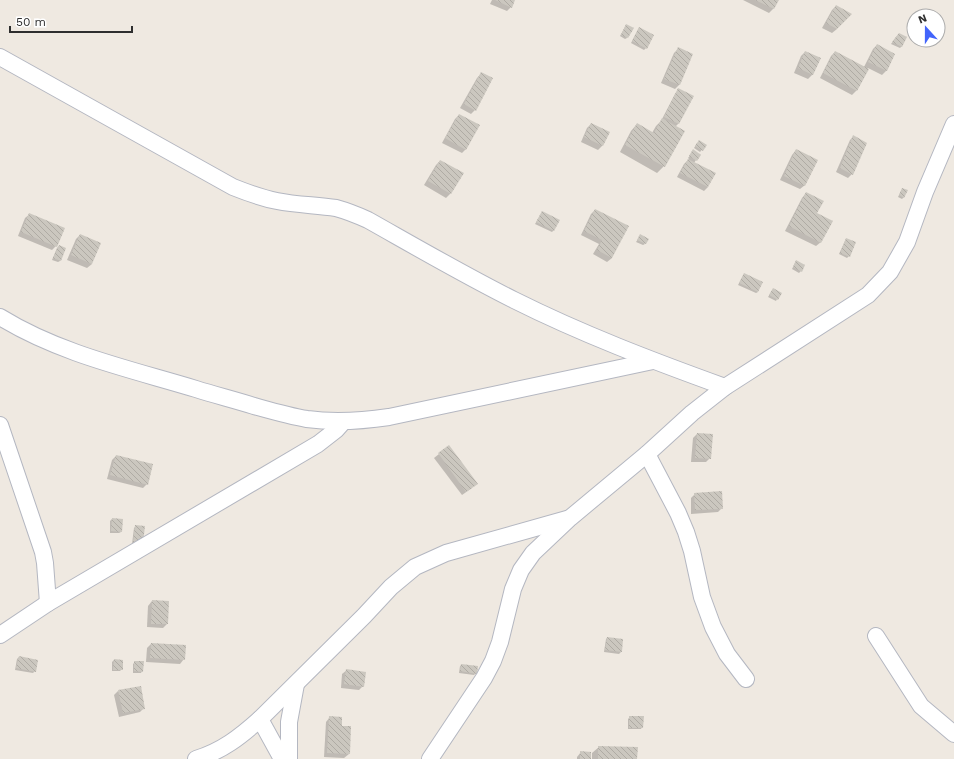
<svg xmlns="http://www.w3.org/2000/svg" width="954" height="759" font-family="'Work Sans',sans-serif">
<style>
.shadow{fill:#0003}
.building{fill:url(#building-back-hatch)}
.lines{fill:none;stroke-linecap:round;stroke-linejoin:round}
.street-casing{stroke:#b4b7c1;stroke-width:18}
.street{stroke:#fff;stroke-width:16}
</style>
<defs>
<pattern id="building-back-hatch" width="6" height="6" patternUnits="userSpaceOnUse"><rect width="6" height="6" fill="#cbc7bf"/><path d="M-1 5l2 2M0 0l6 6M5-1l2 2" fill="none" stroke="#afaba4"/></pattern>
</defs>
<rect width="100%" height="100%" fill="#efe9e1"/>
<!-- shadow -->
<g class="shadow">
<path d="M492,0H514L511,7L507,11L490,4Z"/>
<path d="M743,0H778L773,9L769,13Z"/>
<path d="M836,6L837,29L832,33L822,28L832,10Z"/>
<path d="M625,27L627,38L625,39L620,36Z"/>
<path d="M639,28L646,48L644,50L631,43Z"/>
<path d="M897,36L902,46L900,48L891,44Z"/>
<path d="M877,45L894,54L886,71L882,75L868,68L856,91L852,95L820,78L831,56L835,52L864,67L873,49Z"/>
<path d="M678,49L692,54L679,85L675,89L661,83L674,53Z"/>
<path d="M805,52L820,59L812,75L808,79L794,73L801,56Z"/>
<path d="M482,73L475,110L471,114L460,108L477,78Z"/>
<path d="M679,90L692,97L678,124L675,127L664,166L657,173L620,152L631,131L637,124L652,133L656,126L661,121L675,94Z"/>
<path d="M459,115L466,149L462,153L442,143L455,119Z"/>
<path d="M591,124L608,133L602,146L598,150L581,142L587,128Z"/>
<path d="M854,136L852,174L848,178L836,172L850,140Z"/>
<path d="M697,143L706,145L700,152L694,148Z"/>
<path d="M796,150L805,185L800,189L780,180L792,155Z"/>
<path d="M692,153L696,160L694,163L708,187L704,191L677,177L684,164L689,159L688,158Z"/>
<path d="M440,161L462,174L450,194L446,198L424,185L436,165Z"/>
<path d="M903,189L904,197L902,199L898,197L901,191Z"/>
<path d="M806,193L816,213L821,242L816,246L785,231L802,198Z"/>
<path d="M595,210L612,258L607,262L593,254L599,244L581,235L591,214Z"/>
<path d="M542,213L554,230L552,232L535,224Z"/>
<path d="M30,214L56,246L52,250L18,236L25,218Z"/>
<path d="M80,235L92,264L87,268L67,260L76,239Z"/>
<path d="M640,236L645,244L643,245L636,242Z"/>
<path d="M847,239L849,256L847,258L839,254L845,241Z"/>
<path d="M59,246L60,261L58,262L52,260L57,248Z"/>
<path d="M795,263L801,271L799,273L792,269Z"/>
<path d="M743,276L758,292L756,293L738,285Z"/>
<path d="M772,291L777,299L776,301L768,297Z"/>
<path d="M697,434L710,458L706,462H691L693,438Z"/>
<path d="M439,454L472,488L462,495L434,458Z"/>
<path d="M116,456L147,484L143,488L107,479L112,460Z"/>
<path d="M695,494L722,508L718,512L691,514V498Z"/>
<path d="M112,519L121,532L119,533H110V521Z"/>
<path d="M136,526L140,545L132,544L134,528Z"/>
<path d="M152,601L167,624L163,628L147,627L148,606Z"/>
<path d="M607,638L622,640L621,652L619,654L604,652L606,639Z"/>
<path d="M151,644L184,659L180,664L146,662L147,648Z"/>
<path d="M19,657L35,671L33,673L15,670L17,659Z"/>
<path d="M114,660L122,669L120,671H112V662Z"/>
<path d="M135,662L142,671L141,673H133V664Z"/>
<path d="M462,665L476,673L474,675L459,673L460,666Z"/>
<path d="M347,670L363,686L359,690L341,688L342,674Z"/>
<path d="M118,691L144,708L140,712L119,717L114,695Z"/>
<path d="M330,717L341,727L349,754L344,758L324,757L326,722Z"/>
<path d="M630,717L642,727L641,729H628V719Z"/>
<path d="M599,747L636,759H592V753Z"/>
<path d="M581,752L590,759H577V757Z"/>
</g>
<!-- building -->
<g class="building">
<path d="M495,0H515L512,8Z"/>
<path d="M755,0H779L774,9Z"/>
<path d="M836,5L852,14L837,29L826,23Z"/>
<path d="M626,24L634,28L628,38L621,35Z"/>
<path d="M639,27L654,35L647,49L632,41Z"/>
<path d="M899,33L907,37L902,47L892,42Z"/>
<path d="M877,44L895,54L887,71L868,62Z"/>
<path d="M678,47L693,54L680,85L664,79Z"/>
<path d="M805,51L821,58L813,75L798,68Z"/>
<path d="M835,51L869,69L857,91L823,73Z"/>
<path d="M481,72L493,78L476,111L464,104Z"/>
<path d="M678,88L694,96L679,124L664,117Z"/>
<path d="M459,114L480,125L466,150L445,138Z"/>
<path d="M662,118L685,131L665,167L625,145L637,123L654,133Z"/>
<path d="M591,123L610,132L603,146L584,137Z"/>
<path d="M853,135L867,143L853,175L840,168Z"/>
<path d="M699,140L707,145L703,151L695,146Z"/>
<path d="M693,149L701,155L697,161L689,156Z"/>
<path d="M796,149L818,160L805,186L784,176Z"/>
<path d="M688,159L716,173L708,187L680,173Z"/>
<path d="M440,160L464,173L451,194L428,181Z"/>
<path d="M902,188L908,190L904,198L899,195Z"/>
<path d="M806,192L824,201L817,213L833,221L821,243L789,226Z"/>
<path d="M595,209L629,226L612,258L597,250L602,240L584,231Z"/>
<path d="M542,211L560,220L554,231L536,222Z"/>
<path d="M29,213L65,228L57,247L21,232Z"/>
<path d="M80,234L101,243L92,264L71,255Z"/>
<path d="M640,234L649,239L646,244L637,240Z"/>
<path d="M846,238L856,242L850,257L840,253Z"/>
<path d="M59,245L66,248L61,261L53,258Z"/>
<path d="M796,260L805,265L802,272L793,267Z"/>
<path d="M744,273L763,282L758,292L739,283Z"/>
<path d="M773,288L782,293L778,300L769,295Z"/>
<path d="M697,433L713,434L711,459L695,458Z"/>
<path d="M449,445L478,484L466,492L438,453Z"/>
<path d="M116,455L153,464L148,485L110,475Z"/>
<path d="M722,491L723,509L695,510L694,493Z"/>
<path d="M112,518L123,519L122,532L111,531Z"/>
<path d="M135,525L145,526L143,543L133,542Z"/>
<path d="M152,600L169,601L168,624H151Z"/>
<path d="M607,637L623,639L622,652L605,650Z"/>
<path d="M151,643L186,645L185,660L150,658Z"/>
<path d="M19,656L38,660L36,672L16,668Z"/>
<path d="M114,659L123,660V670H113Z"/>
<path d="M134,661H144L143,672L134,671Z"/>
<path d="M461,664L478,666L477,674L460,671Z"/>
<path d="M346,669L366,672L364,687L344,684Z"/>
<path d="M141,686L145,709L123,713L118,690Z"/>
<path d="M329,716L342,717V726H351L350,754L327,753Z"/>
<path d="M629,716H644L643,728H629Z"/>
<path d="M598,746L638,747L637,759H598Z"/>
<path d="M580,751L591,752V759H580Z"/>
</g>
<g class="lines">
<!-- street casing -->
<g class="street-casing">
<g id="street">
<path d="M0,57L233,187C248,193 262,198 277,201C297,205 316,205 336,208C347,211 357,215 368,220C416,247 464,275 514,300C582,334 653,361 725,387"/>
<path d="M0,317C60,354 130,369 196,389C215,395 235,400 254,406C272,411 289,416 307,419C335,423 362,421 389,417L653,361"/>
<path d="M0,425L43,552L45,563L48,603"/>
<path d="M647,454L678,513L686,532L692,551L702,597L713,627L727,654L746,679"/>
<path d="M0,635L48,603L318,444L336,430L344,421"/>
<path d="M876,636L921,706L954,734"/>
<path d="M260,719L282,759"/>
<path d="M196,759C222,751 240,737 260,719L364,616L391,587L415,567L446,553L567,519"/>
<path d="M289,759V722L296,684"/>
<path d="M430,759L484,678L493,661L500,642L513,589L521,570L533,553L570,518L647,454L692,413L725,387L868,295L890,272L907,242L925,192L954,124"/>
</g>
</g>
<!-- street -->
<use href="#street" class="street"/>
</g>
<!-- north arrow -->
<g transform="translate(926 28) rotate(339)"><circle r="19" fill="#ffffff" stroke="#ababab"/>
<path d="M0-3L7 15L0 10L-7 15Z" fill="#4264fb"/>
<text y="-6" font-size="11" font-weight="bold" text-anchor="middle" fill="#2e2e2e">N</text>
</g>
<!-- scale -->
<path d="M10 26v6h122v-6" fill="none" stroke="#2e2e2e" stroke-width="2"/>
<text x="16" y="26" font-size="12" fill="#2e2e2e" stroke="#ffffff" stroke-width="3" paint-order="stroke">50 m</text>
</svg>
